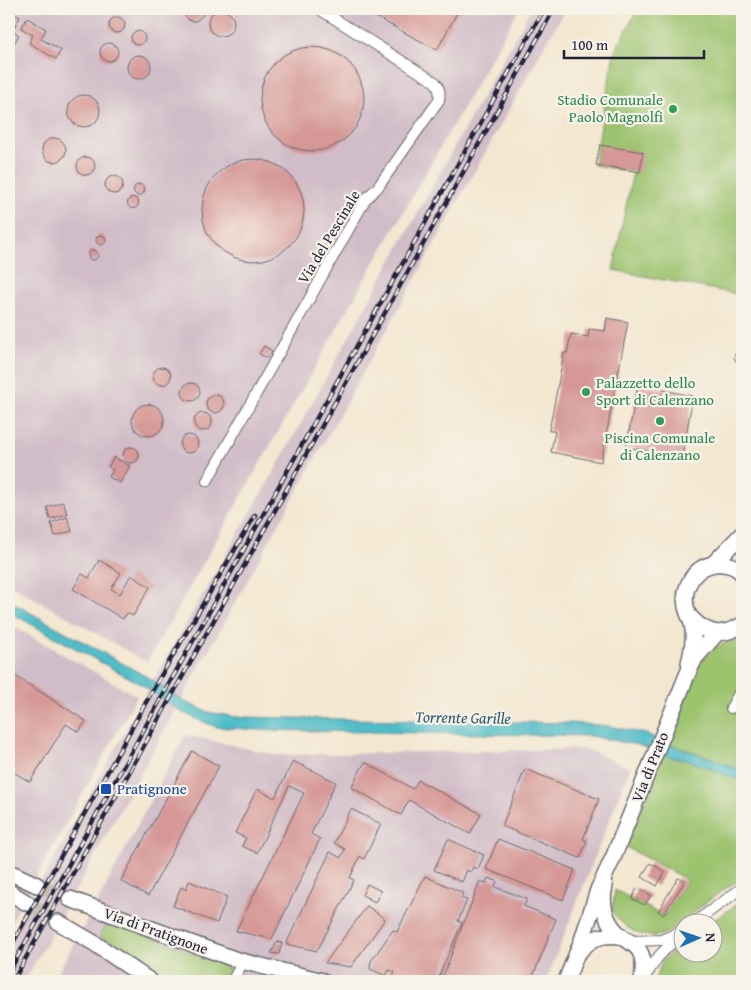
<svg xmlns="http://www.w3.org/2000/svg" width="751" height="990" font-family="'Gentium Book Plus',serif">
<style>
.industrial{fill:#d1bdc8}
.green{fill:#9cc36e;stroke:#5f7254}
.water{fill:#4fbcc7;stroke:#386f81}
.building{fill:#d59896}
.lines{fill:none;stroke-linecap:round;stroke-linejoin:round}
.secondary-tunnel{stroke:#c9c0b2;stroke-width:15;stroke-dasharray:15 8;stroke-linecap:butt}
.street-casing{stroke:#6b676f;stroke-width:12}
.secondary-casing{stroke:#6b676f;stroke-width:18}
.street{stroke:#fff;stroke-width:10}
.secondary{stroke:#fff;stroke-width:15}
.rail-casing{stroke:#22223b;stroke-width:4.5}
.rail{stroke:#f7f3e8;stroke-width:2.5;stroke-dasharray:8;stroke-linecap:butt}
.leisure-dot{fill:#2e9e5b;stroke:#f7f3e8;stroke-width:2}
.transit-dot{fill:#1a4fb4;stroke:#f7f3e8;stroke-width:2}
.labels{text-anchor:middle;stroke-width:4.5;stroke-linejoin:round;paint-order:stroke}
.leisure-label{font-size:15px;fill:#27864d;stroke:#f7f3e8;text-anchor:end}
.street-label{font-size:15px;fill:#22223b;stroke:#f7f3e8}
.transit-label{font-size:15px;fill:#164399;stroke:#f7f3e8;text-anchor:start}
.water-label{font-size:16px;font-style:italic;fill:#32586c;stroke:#f7f3e8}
</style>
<rect width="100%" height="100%" fill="#f7f3e8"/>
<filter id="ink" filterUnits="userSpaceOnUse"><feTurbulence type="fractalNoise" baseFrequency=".02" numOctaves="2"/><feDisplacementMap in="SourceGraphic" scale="10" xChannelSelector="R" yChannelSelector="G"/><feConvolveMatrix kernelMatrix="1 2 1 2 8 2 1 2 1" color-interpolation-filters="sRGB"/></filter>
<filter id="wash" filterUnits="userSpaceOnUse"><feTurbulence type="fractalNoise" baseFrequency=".0096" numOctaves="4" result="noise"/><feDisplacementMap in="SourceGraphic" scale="20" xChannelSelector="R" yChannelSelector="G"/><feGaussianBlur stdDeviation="1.12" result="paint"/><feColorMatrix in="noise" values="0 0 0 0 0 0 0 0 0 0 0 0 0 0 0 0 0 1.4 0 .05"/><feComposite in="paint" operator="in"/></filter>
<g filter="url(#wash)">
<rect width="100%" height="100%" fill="#f3e7d0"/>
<!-- industrial -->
<g class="industrial">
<path d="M9,9H519L147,662L9,584Z"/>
<path d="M531,9H565L25,981H9V940L149,688L271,477Z"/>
<path d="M9,624L137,696L9,926Z"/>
<path d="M185,735L277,755L587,749L630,768L546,981H53L98,901Z"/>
</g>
<!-- green -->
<g class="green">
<path d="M638,9H742V295L613,270L633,172L594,165L614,53Z"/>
<path d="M742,637V879C721,889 704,905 686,919C678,924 669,933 660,935C640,940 622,926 612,911L615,890L664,916L687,880L626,847L699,665C714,646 719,645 742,637Z"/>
<path d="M742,901V981H654L663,960L683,943L684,952H714V922H711Z"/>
<path d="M110,921L227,966L230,975L226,981H165L131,956L99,936Z"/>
</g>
<!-- water -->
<path class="water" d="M9,601L151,679L183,701L208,712L236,717L570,723L609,726L646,734L680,748L714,759L742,771V781L685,759H676L638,745L590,736L258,730L216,727L201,721L183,713L144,686L9,612Z"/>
<g id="blocks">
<!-- building -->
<g class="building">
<path d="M184,9H203V15L196,21H190L185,16Z"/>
<path d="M361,9H459L437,50Z"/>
<circle cx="221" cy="23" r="13"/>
<path d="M12,12L20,17L14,28L9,25V17Z"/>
<circle cx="117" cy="25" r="8"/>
<path d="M27,18L46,29L41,39L61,50L56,59L29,43L33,35L21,28Z"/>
<path d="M9,29L19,35L10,50L9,49Z"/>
<circle cx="138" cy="38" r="7"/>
<circle cx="109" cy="52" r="9"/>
<circle cx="312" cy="99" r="52"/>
<circle cx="139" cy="67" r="12"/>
<circle cx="84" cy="111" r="16"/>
<circle cx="54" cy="150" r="12"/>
<path d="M600,145L643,152L640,172L596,165Z"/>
<circle cx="86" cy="166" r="9"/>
<circle cx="253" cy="210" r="51"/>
<circle cx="114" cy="185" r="9"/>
<circle cx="139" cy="190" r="5.5"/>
<circle cx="133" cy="203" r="5.5"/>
<circle cx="101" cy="240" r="5"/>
<circle cx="93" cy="255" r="5"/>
<path d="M607,318L628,322L601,462L551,452L555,431H549L564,353H567L571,334L588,337L589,329L605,331Z"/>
<path d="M264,346L272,351L267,358L259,354Z"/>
<circle cx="162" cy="376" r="9"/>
<circle cx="191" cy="392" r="9"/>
<path d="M638,385L693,396L682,458L626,447Z"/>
<circle cx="215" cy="404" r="9"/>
<circle cx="148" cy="420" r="16"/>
<circle cx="203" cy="422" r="9"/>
<circle cx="189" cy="444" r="9"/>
<circle cx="131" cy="455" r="8"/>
<path d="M114,457L130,466L120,483L109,477L113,470L108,467Z"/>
<path d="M63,502L67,514L50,519L47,507Z"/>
<path d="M67,517L72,531L55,536L51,523Z"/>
<path d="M99,560L121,573L111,589L120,594L131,575L150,587L133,616L127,613L123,619L73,589L82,574L89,578Z"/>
<path d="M9,672L86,721L79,732L66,724L30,782L9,769Z"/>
<path d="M192,751L219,766L148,896L121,881Z"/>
<path d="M293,761L336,782L311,834L320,839L272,939L236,931L304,793L289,786L257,853L242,846L246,838L235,833L257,789L275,798Z"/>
<path d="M365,762L413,789L418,780L481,814L470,834L409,800L401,815L351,787Z"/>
<path d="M525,769L599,799L583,839L587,841L580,858L502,826Z"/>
<path d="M351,809L381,824L364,859L360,856L350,878L354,880L317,951L286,944L330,852L341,858L345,849L334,843Z"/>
<path d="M448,839L484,855L478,869L473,867L471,872L467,870L462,882L434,870Z"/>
<path d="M498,839L575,870L563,900L486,869Z"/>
<path d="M650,863L665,872L657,886L642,877Z"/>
<path d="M425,876L463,893L461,898L467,900L458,921L462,923L437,981H403L393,977L395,972L389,970L386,976L370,969L371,961L393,930L397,932Z"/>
<path d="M488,878L497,881L495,887L527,899L524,906L556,919L531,981H441L480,881L486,883Z"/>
<path d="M678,878L685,881L663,915L658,911Z"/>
<path d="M189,881L227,897L217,923L173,906L181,887L186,890Z"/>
<path d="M367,884L381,891L375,902L362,895Z"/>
<path d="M637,888L651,895L645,905L632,899Z"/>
<path d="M367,906L385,919L351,967L325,963Z"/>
<path d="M277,942L282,943L279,954L271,953Z"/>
</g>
</g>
</g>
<g filter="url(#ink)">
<use href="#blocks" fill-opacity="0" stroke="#6b676f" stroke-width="1"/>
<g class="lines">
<!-- secondary-tunnel -->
<g class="secondary-tunnel">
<path d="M37,885L70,899"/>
<path d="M27,903L58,922"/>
</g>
<!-- street casing -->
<g class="street-casing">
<g id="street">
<path d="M740,357L742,358"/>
<path d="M207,481L365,200L378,187L439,100C440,93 440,88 435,82L319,9"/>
<path d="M731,708L742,688"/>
<path d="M695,922L742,888"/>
<path d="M631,941L661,940L677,933"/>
<path d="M644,978L659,956L684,930"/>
<path d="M232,981L243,962"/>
</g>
</g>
<!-- secondary casing -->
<g class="secondary-casing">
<g id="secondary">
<path d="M713,564L742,534"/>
<path d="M691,618C707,635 722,637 742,625"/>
<path d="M689,663C692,652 694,641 693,629C692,621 688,615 686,607C682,588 694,567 714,564C725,563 735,565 742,573"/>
<path d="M9,872L37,885"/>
<path d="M605,886C600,904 606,924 621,936C629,942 637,944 641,954C645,963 643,972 642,981"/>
<path d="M9,892L27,903"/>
<path d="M70,899L237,960L323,981"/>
<path d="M58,922L94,943L150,981"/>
<path d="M579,952C591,937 603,934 621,936"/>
<path d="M566,981L582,940L598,890L613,858L687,675L695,658L717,633"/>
</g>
</g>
<!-- street -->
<use href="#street" class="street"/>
<!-- secondary -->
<use href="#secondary" class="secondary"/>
<!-- rail casing -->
<g class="rail-casing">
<g id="rail">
<path d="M9,950L155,686L255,515"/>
<path d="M9,972L544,9"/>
<path d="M13,981L554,9"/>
</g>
</g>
<!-- rail -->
<use href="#rail" class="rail"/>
</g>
</g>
<!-- markers -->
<g class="leisure-dot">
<circle cx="673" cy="109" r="5"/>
<circle cx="586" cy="392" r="5"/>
<circle cx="660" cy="421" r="5"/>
</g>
<rect class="transit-dot" x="100" y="783" width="12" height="12" rx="2.5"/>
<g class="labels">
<!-- leisure labels -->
<g class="leisure-label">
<text x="663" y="105">Stadio Comunale<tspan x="663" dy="17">Paolo Magnolfi</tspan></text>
<text x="596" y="388" text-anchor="start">Palazzetto dello<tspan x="596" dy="17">Sport di Calenzano</tspan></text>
<text x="660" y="443" text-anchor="middle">Piscina Comunale<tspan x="660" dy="17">di Calenzano</tspan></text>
</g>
<!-- street labels -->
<g class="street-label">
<text transform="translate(329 237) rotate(-59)" y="5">Via del Pescinale</text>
<text transform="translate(650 767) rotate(-68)" y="5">Via di Prato</text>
<text transform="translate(156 931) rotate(20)" y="5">Via di Pratignone</text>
</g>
<!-- transit labels -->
<g class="transit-label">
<text x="117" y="794">Pratignone</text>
</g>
<!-- water labels -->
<g class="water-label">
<text transform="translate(463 717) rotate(1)" y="6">Torrente Garille</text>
</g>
</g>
<!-- margin -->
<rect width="751" height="990" fill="none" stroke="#f7f3e8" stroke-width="30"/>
<!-- north arrow -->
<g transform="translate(698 938) rotate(88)"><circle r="24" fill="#f7f3e8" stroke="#a29fa3"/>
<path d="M0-4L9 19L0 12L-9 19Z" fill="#1f6fb2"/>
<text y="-8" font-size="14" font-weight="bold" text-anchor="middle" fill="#22223b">N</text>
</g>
<!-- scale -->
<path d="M564 50v8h140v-8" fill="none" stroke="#22223b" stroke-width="2.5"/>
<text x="571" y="50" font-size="15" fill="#22223b" stroke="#f7f3e8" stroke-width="4" paint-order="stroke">100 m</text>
</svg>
